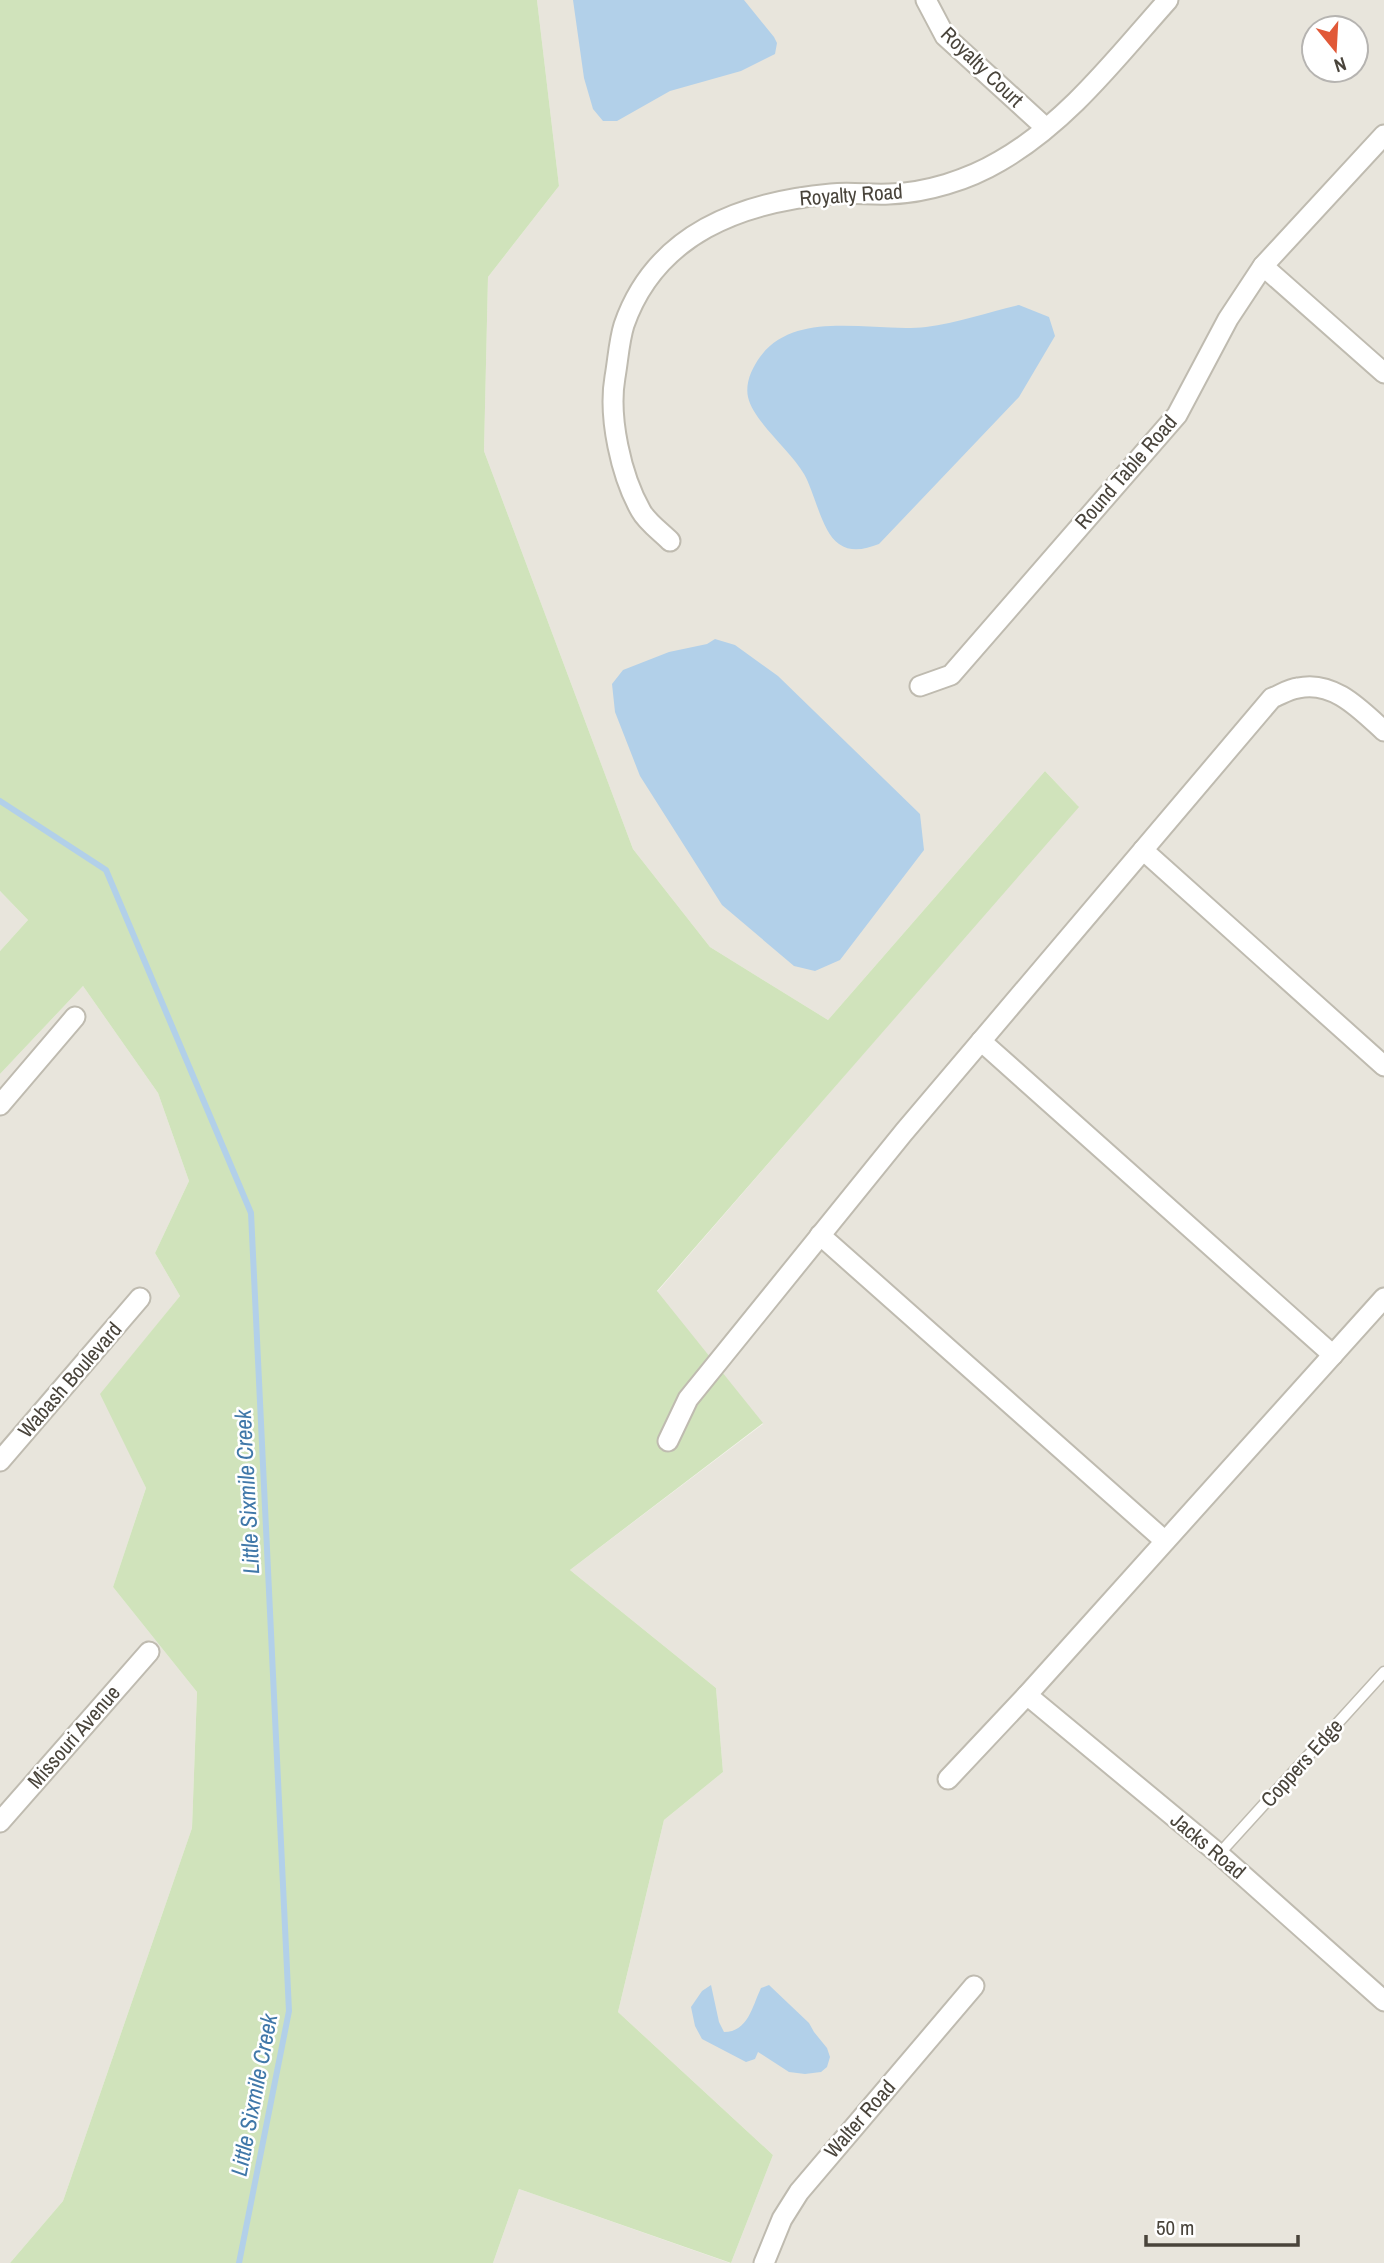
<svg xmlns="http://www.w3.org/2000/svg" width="1384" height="2263" font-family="'Archivo Narrow',sans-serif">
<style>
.residential{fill:#e8e5dc;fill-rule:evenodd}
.green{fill:#d0e3bb}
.water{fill:#b2d0e9}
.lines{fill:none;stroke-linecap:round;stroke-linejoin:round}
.stream{stroke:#b2d0e9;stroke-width:6}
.service-casing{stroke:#bfbbb0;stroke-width:13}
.minor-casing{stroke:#bfbbb0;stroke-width:23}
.service{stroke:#fff;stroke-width:10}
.minor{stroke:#fff;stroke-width:19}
.labels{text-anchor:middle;stroke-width:5;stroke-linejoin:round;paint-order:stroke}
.street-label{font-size:21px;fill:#49443b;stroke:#fff}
.water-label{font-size:23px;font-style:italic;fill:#4078a9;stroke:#fff}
</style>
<rect width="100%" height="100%" fill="#f5f3ed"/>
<!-- residential -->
<g class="residential">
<path d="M537,0H1384V2263H731L773,2155L618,2012L664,1820L723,1772L716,1688L570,1570L763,1424L657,1292L1078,806L1045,771L828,1020L710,947L633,849L484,451L488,277L559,186ZM1314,28H1356V70H1314Z"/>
<path d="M0,891L28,920L0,951Z"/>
<path d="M83,986L158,1093L189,1181L155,1253L180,1296L101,1394L146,1488L113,1587L197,1692L192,1828L63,2201L10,2263H0V1074Z"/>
<path d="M519,2189L730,2263H493Z"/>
</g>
<!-- green -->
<path class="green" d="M0,0H537L559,186L488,277L484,451L633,849L710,947L828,1020L1045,771L1079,807L657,1291L763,1423L570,1570L716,1688L723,1772L664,1820L618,2012L773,2155L731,2263L519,2189L493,2263H10L63,2201L192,1828L197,1692L113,1587L146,1488L100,1394L180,1296L155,1253L189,1181L158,1093L83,986L0,1074V951L28,920L0,891Z"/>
<!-- water -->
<g class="water">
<path d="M573,0H744L774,37L777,43L775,54L741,71L670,91L617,121H603L593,109L584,78Z"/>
<path d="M1019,305L1049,317L1055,336L1019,397L879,544C865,549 852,553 839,544C822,533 815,493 804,474C791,451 753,421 748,397C745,383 752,368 760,357C796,308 873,333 926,327C957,323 989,312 1019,305Z"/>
<path d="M715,639L735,645L778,676L920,814L924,850L840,960L815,971L794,966L722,905L640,776L615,712L612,684L623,670L669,652L707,644Z"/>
<path d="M711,1985L719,2022L724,2032C748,2032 752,2007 761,1988L769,1985L809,2023L814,2032L827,2048L830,2057L827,2067L821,2072L805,2074L789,2072L758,2052L755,2059L746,2062L702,2039L695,2026L691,2007L702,1991Z"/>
</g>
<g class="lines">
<!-- stream -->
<path class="stream" d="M0,801L106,870L251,1213L289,2011L239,2263"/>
<!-- service casing -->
<g class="service-casing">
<path id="service" d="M1219,1854L1384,1672"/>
</g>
<!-- minor casing -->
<g class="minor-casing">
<g id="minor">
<path d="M926,0L945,36L1046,128"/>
<path d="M1263,266L1384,373"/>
<path d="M670,541C661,532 647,522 641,511C621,476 608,417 615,377C618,360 619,341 624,325C656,233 742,202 831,194C850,192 870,195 889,194C926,193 968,180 1000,161C1068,122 1117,57 1168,0"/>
<path d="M920,686L951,675L1177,415L1228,319L1263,266L1384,135"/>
<path d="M1143,850L1384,1066"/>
<path d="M981,1041L1333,1355"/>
<path d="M0,1105L75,1017"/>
<path d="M820,1235L1165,1541"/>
<path d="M668,1441L688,1399L904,1132L1272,698C1280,695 1289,689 1298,688C1333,680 1360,709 1384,731"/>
<path d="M0,1461L140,1298"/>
<path d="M1027,1695L1219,1854L1384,2001"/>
<path d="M948,1779L1027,1695L1384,1298"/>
<path d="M0,1822L149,1652"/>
<path d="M764,2263L782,2219L799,2192L974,1986"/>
</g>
</g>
<!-- service -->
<use href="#service" class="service"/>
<!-- minor -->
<use href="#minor" class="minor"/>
</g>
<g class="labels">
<!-- street labels -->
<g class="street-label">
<text transform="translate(982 67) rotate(44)" y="7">Royalty Court</text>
<text transform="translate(851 195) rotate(-4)" y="7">Royalty Road</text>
<text transform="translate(1126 472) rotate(-49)" y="7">Round Table Road</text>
<text transform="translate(70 1380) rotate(-49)" y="7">Wabash Boulevard</text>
<text transform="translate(74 1737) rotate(-49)" y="7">Missouri Avenue</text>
<text transform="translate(1302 1763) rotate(-48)" y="7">Coppers Edge</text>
<text transform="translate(1208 1846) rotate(40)" y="7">Jacks Road</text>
<text transform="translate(860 2119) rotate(-49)" y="7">Walter Road</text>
</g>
<!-- water labels -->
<g class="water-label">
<text transform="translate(247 1492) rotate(-93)" y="8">Little Sixmile Creek</text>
<text transform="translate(254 2095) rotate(-79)" y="8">Little Sixmile Creek</text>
</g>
</g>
<!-- north arrow -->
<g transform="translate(1335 49) rotate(162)"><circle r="33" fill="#ffffff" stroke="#b6b4b1" stroke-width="2"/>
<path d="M0-5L12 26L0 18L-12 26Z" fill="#e15938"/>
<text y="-10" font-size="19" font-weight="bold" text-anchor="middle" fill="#49443b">N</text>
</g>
<!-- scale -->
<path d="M1146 2235v10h152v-10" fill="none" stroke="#49443b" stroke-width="3.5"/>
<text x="1156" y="2235" font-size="21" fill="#49443b" stroke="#ffffff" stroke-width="5" paint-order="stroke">50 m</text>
</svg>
